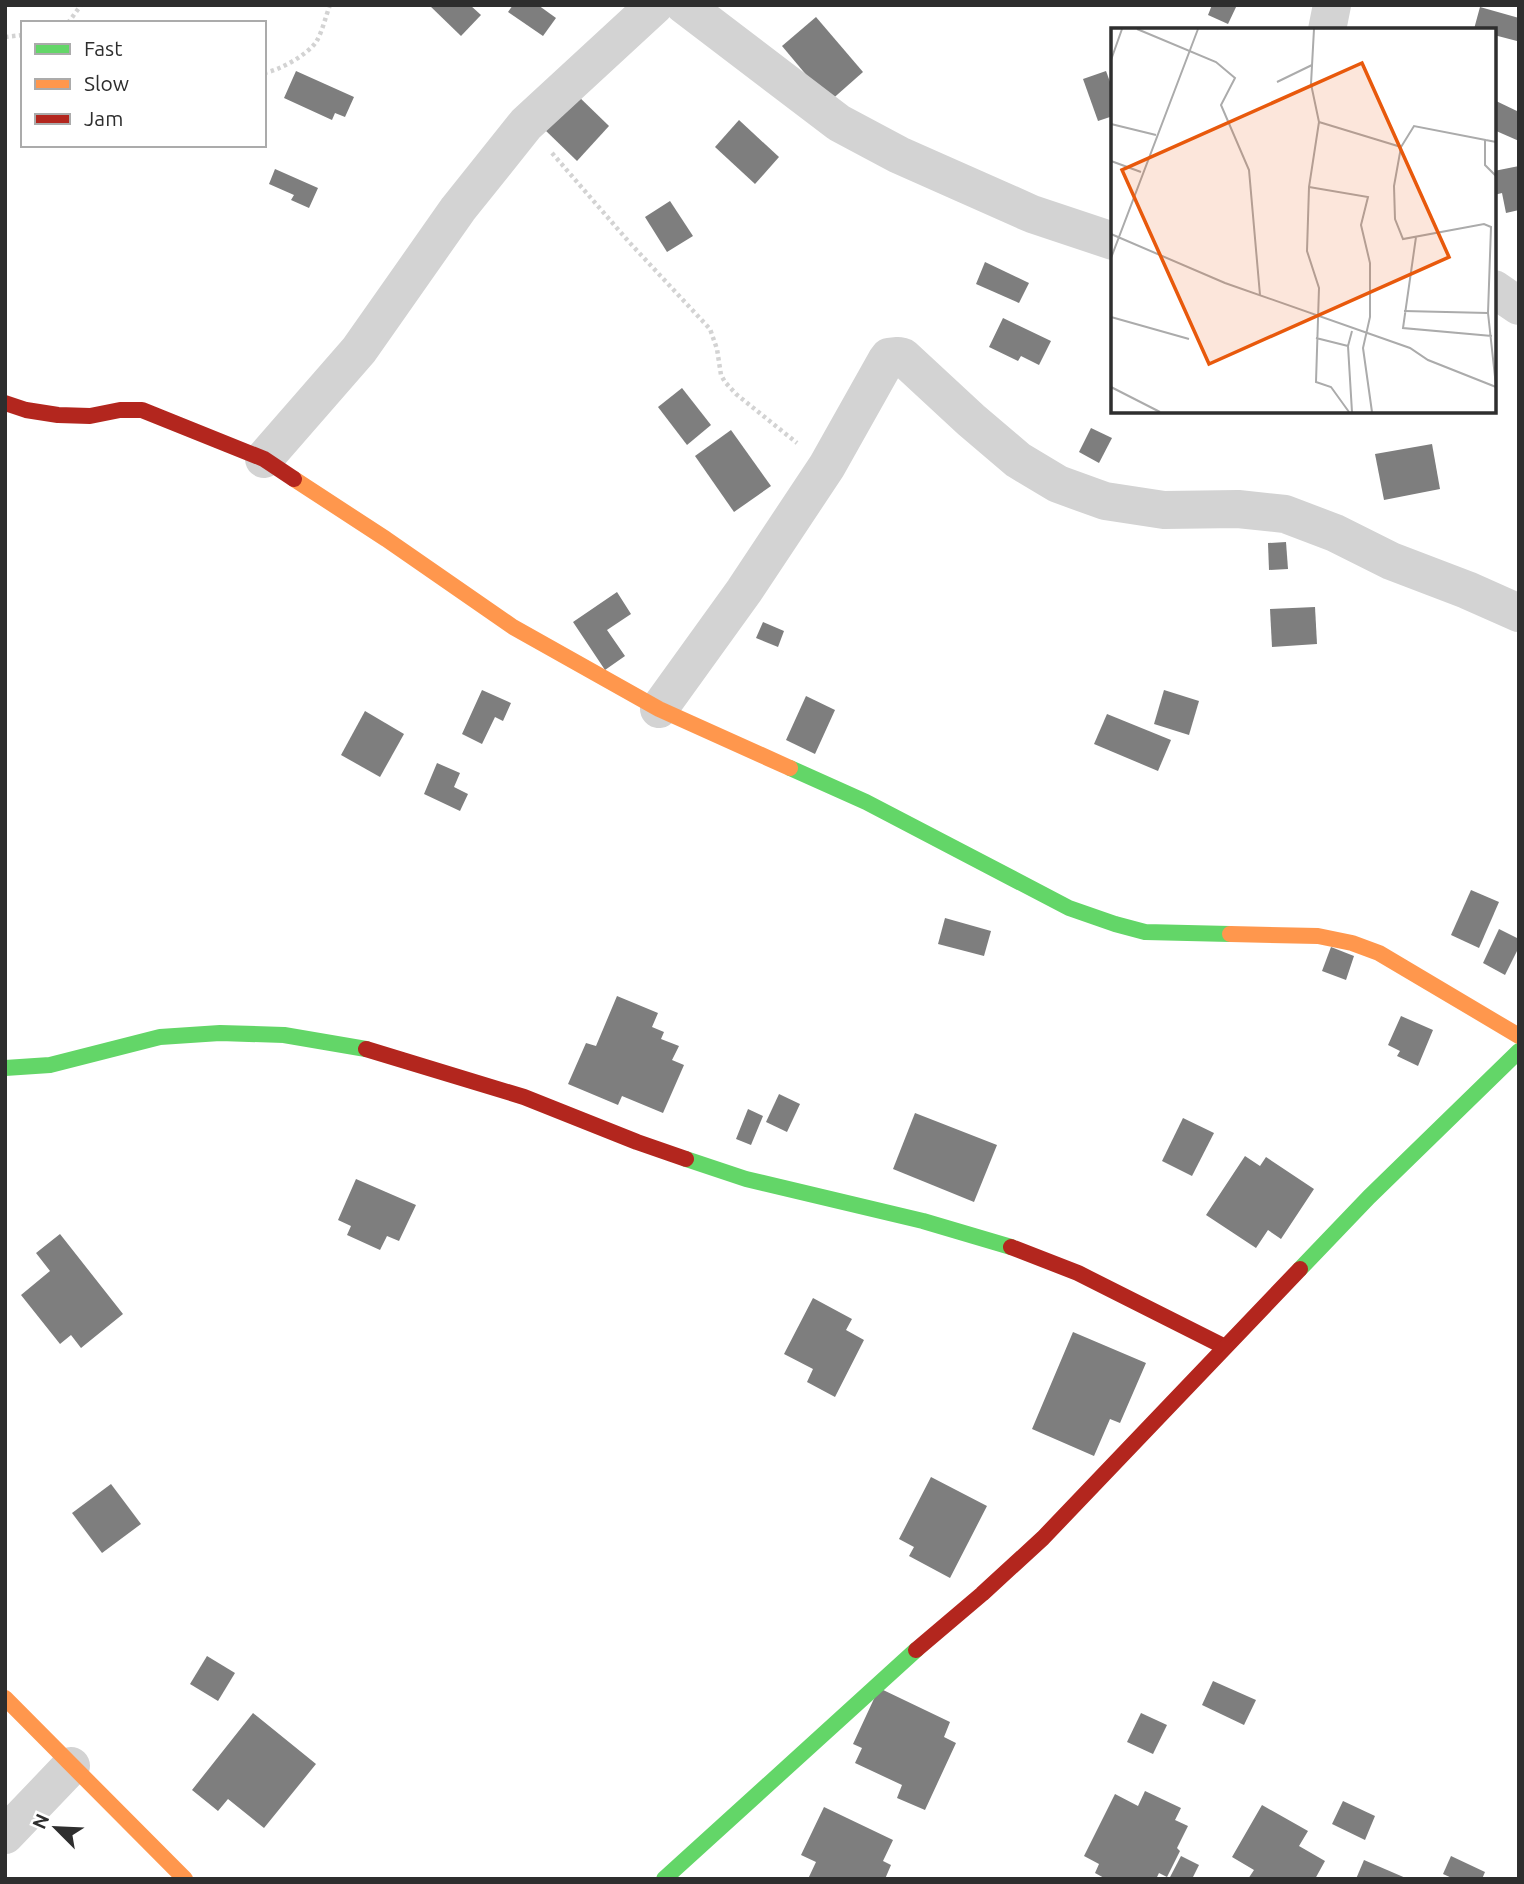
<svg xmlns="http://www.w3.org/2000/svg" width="1524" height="1884" font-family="Ubuntu,sans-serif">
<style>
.building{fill:#7e7e7e}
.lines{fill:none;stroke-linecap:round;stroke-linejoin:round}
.path{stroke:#d3d3d3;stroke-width:4.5;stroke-dasharray:3.5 3.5;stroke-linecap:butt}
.street{stroke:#d3d3d3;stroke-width:38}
.fast{stroke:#63d668;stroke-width:16}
.slow{stroke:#ff974d;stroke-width:16}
.jam{stroke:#b3261e;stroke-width:16}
.inset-road{fill:none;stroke:#ababab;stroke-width:2}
.view{fill:#e8590c;fill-opacity:0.15;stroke:#e8590c;stroke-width:3.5}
.inset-edge{fill:none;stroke:#2e2e2e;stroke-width:3.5}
</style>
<rect width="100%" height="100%" fill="#fff"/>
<!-- building -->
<g class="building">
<path d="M429,5H470L481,15L461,36Z"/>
<path d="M513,5H538L556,18L543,36L508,12Z"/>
<path d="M1212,5H1237L1228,24L1208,15Z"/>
<path d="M1480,7L1519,18L1517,41L1494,35V30L1474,29Z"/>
<path d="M816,17L863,72L829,102L782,46Z"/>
<path d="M296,71L354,97L345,117L335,113L332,120L284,98Z"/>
<path d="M1106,71L1113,90V116L1098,121L1083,79Z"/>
<path d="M575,93L609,126L577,161L543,128Z"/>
<path d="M1494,100L1519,112V141L1494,130Z"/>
<path d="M739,120L779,157L755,184L715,147Z"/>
<path d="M1519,166V210L1506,213L1502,193L1494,195V171Z"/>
<path d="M275,169L318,188L309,208L291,200L294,195L269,184Z"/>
<path d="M670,201L693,236L667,252L645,217Z"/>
<path d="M985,262L1029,283L1019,303L976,284Z"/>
<path d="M1003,318L1051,341L1039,365L1021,356L1018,361L989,347Z"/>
<path d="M682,388L711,425L687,445L658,407Z"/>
<path d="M1091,428L1112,438L1099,463L1079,452Z"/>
<path d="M731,430L771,486L734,512L695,456Z"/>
<path d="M1432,444L1440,489L1384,500L1375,454Z"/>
<path d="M1286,542L1288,569L1269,570L1268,543Z"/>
<path d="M617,592L631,614L607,630L625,656L605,670L573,622Z"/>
<path d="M1315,607L1317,644L1272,647L1270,609Z"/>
<path d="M763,622L784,631L778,647L756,638Z"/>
<path d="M482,690L511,703L503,721L495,717L482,744L462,734Z"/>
<path d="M1164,690L1199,701L1189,735L1154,724Z"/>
<path d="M806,696L835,710L815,754L786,740Z"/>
<path d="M365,711L404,734L380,777L341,755Z"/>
<path d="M1107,714L1171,740L1158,771L1094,744Z"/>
<path d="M437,763L460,773L454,787L468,794L460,811L424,794Z"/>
<path d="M1471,890L1499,902L1479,948L1451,935Z"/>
<path d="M945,918L991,931L984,956L938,944Z"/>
<path d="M1499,929L1519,939V947L1505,975L1483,963Z"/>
<path d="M1331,947L1354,956L1346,980L1322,971Z"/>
<path d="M617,996L658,1013L652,1027L664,1032L661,1039L679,1046L672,1060L684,1065L663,1113L622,1096L618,1105L568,1084L586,1043L596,1046Z"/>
<path d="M1401,1016L1433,1030L1418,1066L1397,1056L1400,1051L1388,1045Z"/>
<path d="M779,1094L800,1104L787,1132L766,1122Z"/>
<path d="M748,1109L763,1116L751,1145L736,1139Z"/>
<path d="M915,1113L997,1145L974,1202L893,1169Z"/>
<path d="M1183,1118L1214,1133L1192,1176L1162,1161Z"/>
<path d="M1245,1156L1260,1166L1266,1157L1314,1189L1281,1239L1268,1230L1256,1248L1206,1215Z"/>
<path d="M356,1179L416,1205L399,1241L387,1236L380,1250L347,1235L351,1226L338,1220Z"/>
<path d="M60,1234L123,1314L81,1348L71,1335L60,1344L21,1295L50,1271L36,1253Z"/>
<path d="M813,1298L852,1319L846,1330L864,1340L835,1397L807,1382L813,1369L784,1354Z"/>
<path d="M1073,1332L1146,1363L1120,1423L1110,1419L1094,1456L1032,1429Z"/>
<path d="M931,1477L987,1506L950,1578L909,1556L914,1547L899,1539Z"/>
<path d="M111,1484L141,1524L102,1553L72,1513Z"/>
<path d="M207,1656L235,1673L218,1701L190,1684Z"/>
<path d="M1213,1681L1256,1700L1244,1725L1202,1705Z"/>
<path d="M879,1688L950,1722L944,1737L956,1743L925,1810L897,1798L902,1785L855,1763L862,1748L853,1744Z"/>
<path d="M253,1713L316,1764L264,1828L228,1799L218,1811L192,1790Z"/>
<path d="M1141,1713L1167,1725L1153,1754L1127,1742Z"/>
<path d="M1145,1791L1181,1808L1175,1820L1188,1826L1177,1848L1180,1851L1167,1877L1159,1873L1156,1879H1106L1095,1873L1099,1864L1084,1856L1115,1794L1138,1806Z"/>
<path d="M1343,1801L1375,1816L1365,1840L1332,1824Z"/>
<path d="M1262,1805L1308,1831L1299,1846L1325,1861L1315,1879H1248L1254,1870L1232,1857Z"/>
<path d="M824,1807L893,1840L883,1861L891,1865L885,1879H808L816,1862L801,1855Z"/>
<path d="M1181,1856L1199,1865L1192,1879H1169Z"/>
<path d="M1451,1856L1485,1872L1482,1879H1454L1443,1874Z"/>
<path d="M1364,1860L1408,1879H1356Z"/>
</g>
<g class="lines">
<!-- path -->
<g class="path">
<path d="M68,23L81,5"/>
<path d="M5,37L23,35"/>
<path d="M264,73C280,70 307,55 316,42C322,33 326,15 330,5"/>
<path d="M552,153L629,242L710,329L717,349L721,375L725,382L736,394L797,443"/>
</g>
<!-- street -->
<g class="street">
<path d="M684,5L839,123L899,155L1032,214L1113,241"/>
<path d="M1327,30L1332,5"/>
<path d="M1494,289L1519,306"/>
<path d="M264,459L359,350L458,209L526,124L655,5"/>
<path d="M659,709L744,591L827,466L886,361L889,357L898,356L903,357L971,420L1018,460L1058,484L1105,501L1164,510L1238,509L1285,514L1335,533L1391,561L1467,590L1519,613"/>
<path d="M5,1835L71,1766"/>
</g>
<!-- fast -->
<g class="fast">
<path d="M790,768L866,802L1069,908L1115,924L1145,932L1230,934"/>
<path d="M5,1068L50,1065L160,1037L220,1033L284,1035L366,1049"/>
<path d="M686,1159L746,1179L923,1221L1011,1247"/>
<path d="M1300,1269L1369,1197L1519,1051"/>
<path d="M664,1879L916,1650"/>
</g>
<!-- slow -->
<g class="slow">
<path d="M294,479L386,539L513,627L659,709L790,768"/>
<path d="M1230,934L1318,936L1352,943L1379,953L1519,1036"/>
<path d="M5,1698L185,1879"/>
</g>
<!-- jam -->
<g class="jam">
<path d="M5,403L26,410L58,415L90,416L120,410H142L264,459L294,479"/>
<path d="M366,1049L524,1097L637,1142L686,1159"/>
<path d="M1011,1247L1078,1273L1225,1347"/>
<path d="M916,1650L982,1594L1043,1538L1300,1269"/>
</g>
</g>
<!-- overview -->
<g transform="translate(1111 28)">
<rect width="385" height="385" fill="#fff"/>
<path class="inset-road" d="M26,1L105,34L124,50L110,77L138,142L149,267M203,1L200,56L208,94L198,159L196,223L208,260L205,354L220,359L238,384M0,32L11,1M166,54L201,37M208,94L290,119M0,96L45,107M374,111V137L385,148M0,133L30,144M198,159L257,169L250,197L259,235V289L252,320L261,384M0,206L114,255L299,320L317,332L385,359M305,209L292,300L381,308M0,230L87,1M293,283L377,285M0,289L78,311M241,303L237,318L241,384M205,310L237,318M385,358L377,285L380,199L373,196L292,211L284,191L283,158L290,119L303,98L385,114M0,359L49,384"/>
<path class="view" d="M251,35L338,229L98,336L11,142Z"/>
<rect width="385" height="385" class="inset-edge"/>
</g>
<!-- border -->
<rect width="1524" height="1884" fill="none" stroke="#2e2e2e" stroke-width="14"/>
<!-- legend -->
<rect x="21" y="21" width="245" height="126" fill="#ffffff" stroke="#ababab" stroke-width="2"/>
<rect x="35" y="44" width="35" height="10" fill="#63d668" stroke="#ababab" stroke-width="2"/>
<text x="84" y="56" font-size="21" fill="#2e2e2e">Fast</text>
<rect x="35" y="79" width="35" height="10" fill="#ff974d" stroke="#ababab" stroke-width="2"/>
<text x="84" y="91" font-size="21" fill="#2e2e2e">Slow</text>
<rect x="35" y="114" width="35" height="10" fill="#b3261e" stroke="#ababab" stroke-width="2"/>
<text x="84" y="126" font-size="21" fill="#2e2e2e">Jam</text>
<!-- north arrow -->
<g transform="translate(56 1828) rotate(294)" stroke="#ffffff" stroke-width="5" paint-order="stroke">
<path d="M0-5L12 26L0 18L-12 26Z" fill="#2e2e2e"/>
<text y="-10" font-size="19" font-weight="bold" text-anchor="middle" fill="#2e2e2e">N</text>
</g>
</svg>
